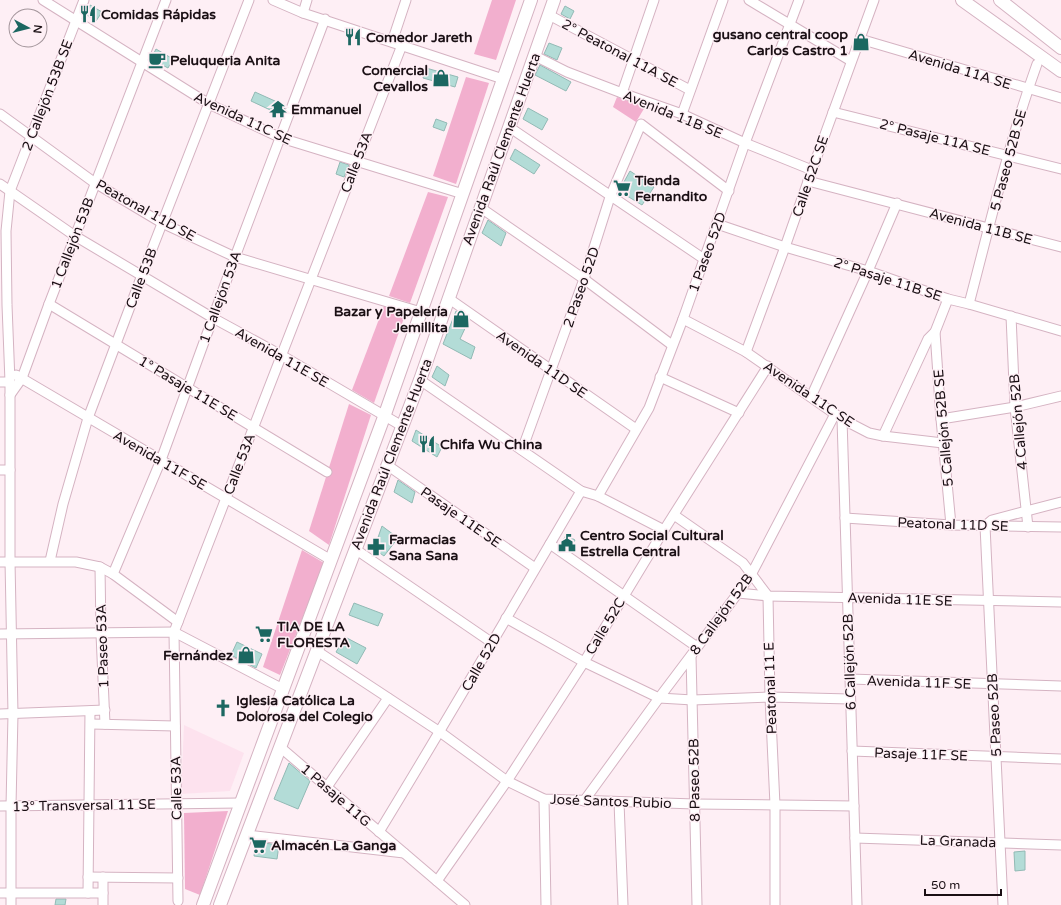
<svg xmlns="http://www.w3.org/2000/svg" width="1061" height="905" font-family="'Varela Round',sans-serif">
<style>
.built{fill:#fde2ee}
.green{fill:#f2afce}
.building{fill:#b3dcd7;stroke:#92bab5}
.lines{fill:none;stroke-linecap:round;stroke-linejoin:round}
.street-casing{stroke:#d5b3c2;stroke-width:11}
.secondary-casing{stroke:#d5b3c2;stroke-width:14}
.street{stroke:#fff;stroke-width:9}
.secondary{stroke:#fff;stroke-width:12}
.labels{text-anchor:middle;stroke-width:3;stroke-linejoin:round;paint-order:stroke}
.poi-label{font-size:14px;font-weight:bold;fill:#1a0f14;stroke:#feeff5;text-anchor:start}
.street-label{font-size:14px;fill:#1a0f14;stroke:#feeff5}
</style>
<rect width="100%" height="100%" fill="#feeff5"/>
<!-- built -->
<path class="built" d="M184,725L244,753L230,791L181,794Z"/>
<!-- green -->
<g class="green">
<path d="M492,0H516L496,60L474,54Z"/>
<path d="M466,77L489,83L456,184L433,176Z"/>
<path d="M617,97L645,107L636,122L613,107Z"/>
<path d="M428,192L448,197L410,303L389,296Z"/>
<path d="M384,306L405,315L374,403L352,390Z"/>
<path d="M349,404L371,415L329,545L309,531Z"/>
<path d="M302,550L324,563L280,675L263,667Z"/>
<path d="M228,811L200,895L185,889L184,813Z"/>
</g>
<!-- building -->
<g class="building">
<path d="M90,5L102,12L96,21L85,14Z"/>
<path d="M565,6L574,11L570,19L561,14Z"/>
<path d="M549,43L562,48L557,60L544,54Z"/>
<path d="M156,49L173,59L168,68L151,59Z"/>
<path d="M540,65L571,82L566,91L535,75Z"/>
<path d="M426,68L458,77L455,87L423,78Z"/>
<path d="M255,92L286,106L281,115L251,101Z"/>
<path d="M528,108L548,119L542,130L523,119Z"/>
<path d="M436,119L447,123L444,131L433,127Z"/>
<path d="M515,149L540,165L534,174L510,159Z"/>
<path d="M340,162L349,165L344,177L336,174Z"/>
<path d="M630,171L654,187L642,205L619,191Z"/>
<path d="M488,220L506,233L501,246L482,233Z"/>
<path d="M456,311L469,320L460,339L475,347L471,359L443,344Z"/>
<path d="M437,366L449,375L445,386L432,377Z"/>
<path d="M416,430L442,447L437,457L412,441Z"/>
<path d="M398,480L415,492L412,503L394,492Z"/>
<path d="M382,526L398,538L384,556L374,549Z"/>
<path d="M566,535L575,540L569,550L561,544Z"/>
<path d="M354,603L383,614L378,626L349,615Z"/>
<path d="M345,637L366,648L357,664L336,652Z"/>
<path d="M237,642L262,654L256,668L231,655Z"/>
<path d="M289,763L310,781L298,809L274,799Z"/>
<path d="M256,842L279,845L277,859L254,856Z"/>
<path d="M1025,851V870L1015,871L1014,852Z"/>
<path d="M56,899H66L65,905H55Z"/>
</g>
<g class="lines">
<!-- street casing -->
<g class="street-casing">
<g id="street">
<path d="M43,0L209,104L281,138L463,194"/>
<path d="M273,0L303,13L503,79"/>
<path d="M749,0L851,61"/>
<path d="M303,13L307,0"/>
<path d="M549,15L690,90"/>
<path d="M860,39L1061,98"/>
<path d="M392,42L406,0"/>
<path d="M535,56L567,72L622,93L682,114L745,143L812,170"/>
<path d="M622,93L654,0"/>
<path d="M833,112L1061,169"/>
<path d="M0,114L95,183L162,223L235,257L421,312"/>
<path d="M682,114L723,0"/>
<path d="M509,127L704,259"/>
<path d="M808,181L1061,247"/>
<path d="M0,184L75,236L213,318L281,355L402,426"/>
<path d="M481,208L584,279L672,345"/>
<path d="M717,224L785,247L868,271L948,299L969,304L1061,331"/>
<path d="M448,298L636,429"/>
<path d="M49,304L327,472"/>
<path d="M969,304C990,224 1009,142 1037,64"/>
<path d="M1011,316L1015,407L1028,527"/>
<path d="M683,319L746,352L842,419L869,433L883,436L943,443"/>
<path d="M935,332L941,419L951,525"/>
<path d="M746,352L785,247L812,170L874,0"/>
<path d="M16,375L331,560"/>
<path d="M660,377L739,413"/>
<path d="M420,380L581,491L598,496L664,530"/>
<path d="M0,382H10"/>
<path d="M10,395L22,378L49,304L166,0"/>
<path d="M811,397L868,271L897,203"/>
<path d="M842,419L857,905"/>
<path d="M941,419L1015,407L1061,396"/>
<path d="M883,436L928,339L935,332L948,299"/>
<path d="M522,450L584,279L610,197L641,124L729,191"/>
<path d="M387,465L535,568"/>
<path d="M0,470H10"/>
<path d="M598,496L649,408L683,319L745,143L799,0"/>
<path d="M674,515L743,563L768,596L770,697L775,805V905"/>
<path d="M845,518L951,525L1061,527"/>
<path d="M550,544L697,647"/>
<path d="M355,549L491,642"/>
<path d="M50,561L63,504L88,418L142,275L249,0"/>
<path d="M0,562H76L100,567L113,574L178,622"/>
<path d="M100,567L101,634L105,724"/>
<path d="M113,574L161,460L235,257L325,19"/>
<path d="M738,593L768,596L1061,602"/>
<path d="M506,618L584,662L659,698L693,700L770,697L850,699"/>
<path d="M0,634L174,632L283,689"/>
<path d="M317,651L440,732L507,781L544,799L695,804L854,806"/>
<path d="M691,656L697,905"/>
<path d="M850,679L1061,686"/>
<path d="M0,714L105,710"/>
<path d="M91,724L175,726"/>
<path d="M280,747L465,905"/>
<path d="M852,751L1061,759"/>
<path d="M327,787L388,698"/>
<path d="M544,799L546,905"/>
<path d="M584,801L659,698L738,593L752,573L835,414"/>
<path d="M619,802L623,905"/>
<path d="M0,806L240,803"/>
<path d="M379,832C448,719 514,605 581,491"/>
<path d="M247,835L404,853"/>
<path d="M855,838L1061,845"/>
<path d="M88,877L178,878"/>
<path d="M103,877V905"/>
<path d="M437,881L507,781L584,662L664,530L768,366"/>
<path d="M0,893H103"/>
<path d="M88,893L90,711"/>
<path d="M178,901L174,632L402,45"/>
<path d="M11,905V806L13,714L10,561V382L7,305L6,231L10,191L84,0"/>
<path d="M1003,905L985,526L992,520L1061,502"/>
</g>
</g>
<!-- secondary casing -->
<g class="secondary-casing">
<g id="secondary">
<path d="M962,0L1061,71"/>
<path d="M1000,0L1061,48"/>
<path d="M203,905L384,417L531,0"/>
<path d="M220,905L420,380L554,0"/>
</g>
</g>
<!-- street -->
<use href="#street" class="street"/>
<!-- secondary -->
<use href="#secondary" class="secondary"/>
</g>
<!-- icons -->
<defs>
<g id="restaurant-bare" transform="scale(1.38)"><path d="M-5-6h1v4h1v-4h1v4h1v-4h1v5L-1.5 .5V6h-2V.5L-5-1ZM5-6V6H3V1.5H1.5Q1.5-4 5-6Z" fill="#1c6761" stroke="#feeff5" stroke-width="2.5" paint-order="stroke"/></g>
<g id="shop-bare" transform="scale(1.38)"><path d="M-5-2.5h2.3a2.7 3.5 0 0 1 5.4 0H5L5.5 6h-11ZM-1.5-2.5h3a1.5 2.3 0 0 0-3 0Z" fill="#1c6761" stroke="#feeff5" stroke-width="2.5" paint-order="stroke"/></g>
<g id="cafe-bare" transform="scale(1.38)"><path d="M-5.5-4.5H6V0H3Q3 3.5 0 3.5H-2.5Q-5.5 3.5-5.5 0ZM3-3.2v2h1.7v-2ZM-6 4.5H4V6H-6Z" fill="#1c6761" stroke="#feeff5" stroke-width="2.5" paint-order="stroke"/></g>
<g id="temple-bare" transform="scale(1.38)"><path d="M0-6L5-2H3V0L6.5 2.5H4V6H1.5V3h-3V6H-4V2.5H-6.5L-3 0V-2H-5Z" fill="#1c6761" stroke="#feeff5" stroke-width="2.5" paint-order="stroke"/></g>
<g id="supermarket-bare" transform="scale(1.38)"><path d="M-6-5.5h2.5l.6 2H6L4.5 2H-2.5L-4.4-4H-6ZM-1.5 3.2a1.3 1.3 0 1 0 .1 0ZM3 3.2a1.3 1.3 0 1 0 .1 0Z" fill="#1c6761" stroke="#feeff5" stroke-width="2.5" paint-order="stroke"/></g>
<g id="civic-bare" transform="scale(1.38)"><path d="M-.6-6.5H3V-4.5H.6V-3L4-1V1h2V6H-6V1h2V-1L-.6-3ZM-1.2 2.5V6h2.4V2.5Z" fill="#1c6761" stroke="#feeff5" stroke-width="2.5" paint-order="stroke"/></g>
<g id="pharmacy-bare" transform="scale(1.38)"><path d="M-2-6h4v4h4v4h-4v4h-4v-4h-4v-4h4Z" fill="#1c6761" stroke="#feeff5" stroke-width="2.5" paint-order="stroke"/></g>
<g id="church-bare" transform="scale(1.38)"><path d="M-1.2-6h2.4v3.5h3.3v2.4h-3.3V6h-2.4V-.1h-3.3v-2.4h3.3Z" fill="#1c6761" stroke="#feeff5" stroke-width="2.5" paint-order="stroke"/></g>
</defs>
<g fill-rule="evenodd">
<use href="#restaurant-bare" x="88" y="14"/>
<use href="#restaurant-bare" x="353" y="37"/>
<use href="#shop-bare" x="861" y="42"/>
<use href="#cafe-bare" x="157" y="60"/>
<use href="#shop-bare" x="441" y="78"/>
<use href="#temple-bare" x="278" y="109"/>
<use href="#supermarket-bare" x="622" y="188"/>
<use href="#shop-bare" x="461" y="319"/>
<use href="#restaurant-bare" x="427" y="444"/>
<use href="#civic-bare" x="567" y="543"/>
<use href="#pharmacy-bare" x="376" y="547"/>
<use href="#supermarket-bare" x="264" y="634"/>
<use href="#shop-bare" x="246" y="655"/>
<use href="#church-bare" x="223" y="708"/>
<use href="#supermarket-bare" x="258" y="845"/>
</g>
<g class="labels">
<!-- poi labels -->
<g class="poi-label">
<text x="101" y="19">Comidas Rápidas</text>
<text x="848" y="39" text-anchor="end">gusano central coop<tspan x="848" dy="16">Carlos Castro 1</tspan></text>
<text x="366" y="42">Comedor Jareth</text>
<text x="170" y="65">Peluqueria Anita</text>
<text x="428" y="75" text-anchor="end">Comercial<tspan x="428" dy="16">Cevallos</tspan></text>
<text x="291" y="114">Emmanuel</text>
<text x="635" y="185">Tienda<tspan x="635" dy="16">Fernandito</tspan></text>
<text x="448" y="316" text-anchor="end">Bazar y Papelería<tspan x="448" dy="16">Jemillita</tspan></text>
<text x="440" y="449">Chifa Wu China</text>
<text x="580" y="540">Centro Social Cultural<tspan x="580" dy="16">Estrella Central</tspan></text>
<text x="389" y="544">Farmacias<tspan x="389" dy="16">Sana Sana</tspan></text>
<text x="277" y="631">TIA DE LA<tspan x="277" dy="16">FLORESTA</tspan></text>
<text x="233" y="660" text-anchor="end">Fernández</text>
<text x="236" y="705">Iglesia Católica La<tspan x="236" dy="16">Dolorosa del Colegio</tspan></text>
<text x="271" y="850">Almacén La Ganga</text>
</g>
<!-- street labels -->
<g class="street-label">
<text transform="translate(620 53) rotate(28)" y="5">2° Peatonal 11A SE</text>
<text transform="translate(960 69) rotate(17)" y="5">Avenida 11A SE</text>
<text transform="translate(47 95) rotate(-69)" y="5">2 Callejón 53B SE</text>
<text transform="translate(673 114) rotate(22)" y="5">Avenida 11B SE</text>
<text transform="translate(243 118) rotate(25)" y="5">Avenida 11C SE</text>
<text transform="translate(935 137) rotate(14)" y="5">2° Pasaje 11A SE</text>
<text transform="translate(501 149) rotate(-70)" y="5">Avenida Raúl Clemente Huerta</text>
<text transform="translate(1008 160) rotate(-75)" y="5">5 Paseo 52B SE</text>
<text transform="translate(356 162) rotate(-69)" y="5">Calle 53A</text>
<text transform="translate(810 176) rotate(-71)" y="5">Calle 52C SE</text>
<text transform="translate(146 210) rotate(29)" y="5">Peatonal 11D SE</text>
<text transform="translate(981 226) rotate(15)" y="5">Avenida 11B SE</text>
<text transform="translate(72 243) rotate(-69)" y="5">1 Callejón 53B</text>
<text transform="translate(707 252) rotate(-70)" y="5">1 Paseo 52D</text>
<text transform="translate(141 278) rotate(-69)" y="5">Calle 53B</text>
<text transform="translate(888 279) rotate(18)" y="5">2° Pasaje 11B SE</text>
<text transform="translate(581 287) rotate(-71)" y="5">2 Paseo 52D</text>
<text transform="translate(220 297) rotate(-70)" y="5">1 Callejón 53A</text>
<text transform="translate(282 357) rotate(30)" y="5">Avenida 11E SE</text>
<text transform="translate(542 364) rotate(35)" y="5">Avenida 11D SE</text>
<text transform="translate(188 388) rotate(31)" y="5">1° Pasaje 11E SE</text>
<text transform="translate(809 394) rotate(34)" y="5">Avenida 11C SE</text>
<text transform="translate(1018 422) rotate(-95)" y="5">4 Callejón 52B</text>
<text transform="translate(943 428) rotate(-95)" y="5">5 Callejón 52B SE</text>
<text transform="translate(391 454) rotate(-69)" y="5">Avenida Raúl Clemente Huerta</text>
<text transform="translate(160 460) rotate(30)" y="5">Avenida 11F SE</text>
<text transform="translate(239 464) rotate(-69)" y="5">Calle 53A</text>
<text transform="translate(461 517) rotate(35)" y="5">Pasaje 11E SE</text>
<text transform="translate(953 524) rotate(2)" y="5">Peatonal 11D SE</text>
<text transform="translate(900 599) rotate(2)" y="5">Avenida 11E SE</text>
<text transform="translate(721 614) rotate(-54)" y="5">8 Callejón 52B</text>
<text transform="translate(605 626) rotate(-59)" y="5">Calle 52C</text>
<text transform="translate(102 646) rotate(-92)" y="5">1 Paseo 53A</text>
<text transform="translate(481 662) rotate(-60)" y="5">Calle 52D</text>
<text transform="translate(849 662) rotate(-92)" y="5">6 Callejón 52B</text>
<text transform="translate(919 682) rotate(2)" y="5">Avenida 11F SE</text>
<text transform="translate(770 688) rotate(-92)" y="5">Peatonal 11 E</text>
<text transform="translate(994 715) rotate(-93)" y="5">5 Paseo 52B</text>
<text transform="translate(921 754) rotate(2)" y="5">Pasaje 11F SE</text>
<text transform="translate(694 780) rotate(-91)" y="5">8 Paseo 52B</text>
<text transform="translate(176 788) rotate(-91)" y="5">Calle 53A</text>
<text transform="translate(336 795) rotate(41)" y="5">1 Pasaje 11G</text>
<text transform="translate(611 801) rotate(2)" y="5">José Santos Rubio</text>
<text transform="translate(84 805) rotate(-1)" y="5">13° Transversal 11 SE</text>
<text transform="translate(958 841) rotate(2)" y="5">La Granada</text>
</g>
</g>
<!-- north arrow -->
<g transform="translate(28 28) rotate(97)"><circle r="19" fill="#feeff5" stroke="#a3959b"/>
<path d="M0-3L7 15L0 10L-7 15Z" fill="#1c6761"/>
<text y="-6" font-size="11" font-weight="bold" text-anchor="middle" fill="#1a0f14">N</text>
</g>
<!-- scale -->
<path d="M925 889v6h76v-6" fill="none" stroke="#1a0f14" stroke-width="2"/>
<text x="931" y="889" font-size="12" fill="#1a0f14" stroke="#feeff5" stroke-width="3" paint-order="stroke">50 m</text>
</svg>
